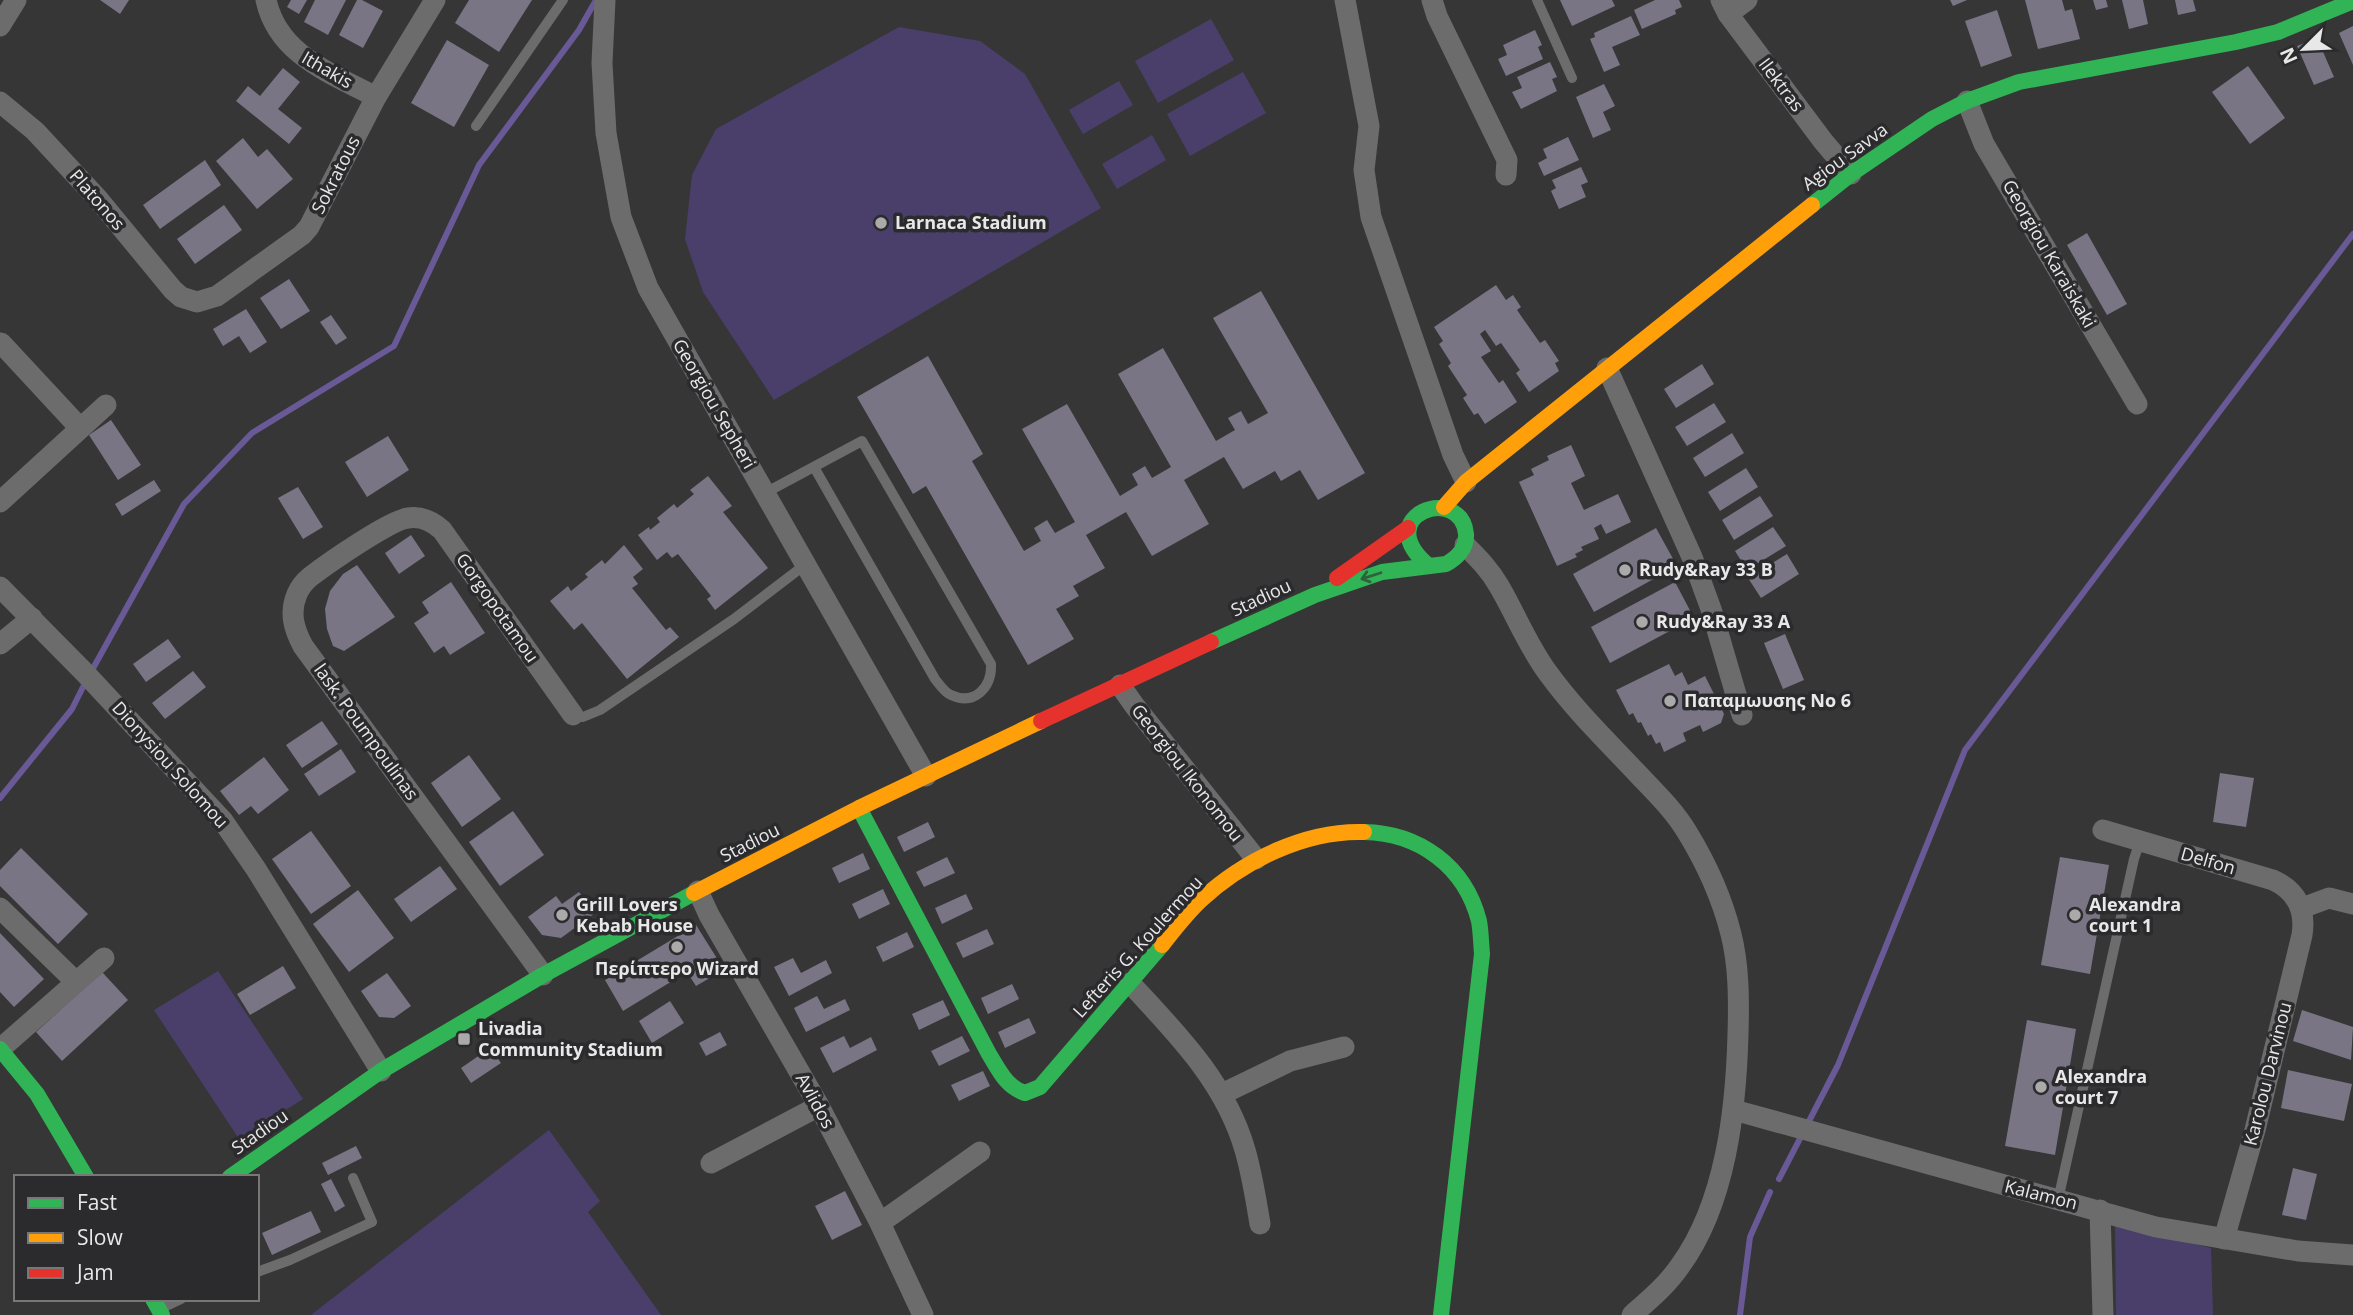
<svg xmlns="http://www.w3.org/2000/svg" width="2353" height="1315" font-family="'Open Sans',sans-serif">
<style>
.green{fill:#4a3f6b}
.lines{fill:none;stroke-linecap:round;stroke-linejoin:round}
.stream{stroke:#695997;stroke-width:6}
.building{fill:#797584}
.lane{stroke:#6c6c6d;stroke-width:10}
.street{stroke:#6c6c6d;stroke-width:21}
.fast{stroke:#30b455;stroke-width:16}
.slow{stroke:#ff9f0a;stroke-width:16}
.jam{stroke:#e5322d;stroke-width:16}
.oneway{stroke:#2d623d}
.poi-dot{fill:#aaa;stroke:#2b2b2d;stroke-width:2.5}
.labels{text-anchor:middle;stroke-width:7;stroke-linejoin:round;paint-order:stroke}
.street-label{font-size:18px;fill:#e8e8e9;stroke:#2b2b2d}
.poi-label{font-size:18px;font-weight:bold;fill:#e8e8e9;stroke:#2b2b2d;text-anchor:start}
</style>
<rect width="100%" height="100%" fill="#363636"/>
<!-- green -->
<g class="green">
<path d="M1211,19L1234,60L1158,103L1135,61Z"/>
<path d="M899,27L980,41L1025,74L1101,208L774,400L703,292L685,239L692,175L716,129Z"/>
<path d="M1243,72L1266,113L1190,156L1167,114Z"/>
<path d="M1119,81L1133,105L1083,134L1069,110Z"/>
<path d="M1152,135L1166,160L1117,189L1102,164Z"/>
<path d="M218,971L303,1099L239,1139L154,1010Z"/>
<path d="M549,1130L600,1201L588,1212L661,1315H311Z"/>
<path d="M2115,1225L2211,1248L2213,1315H2116Z"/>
</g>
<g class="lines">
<!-- stream -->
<g class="stream">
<path d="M91,672L184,504L252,433L394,346L479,165L579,30L596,0"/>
<path d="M0,798L72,709L86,681"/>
<path d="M1779,1179L1838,1065L1965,750L2353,234"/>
<path d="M1740,1315L1750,1237L1770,1192"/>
</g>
</g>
<!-- building -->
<g class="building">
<path d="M100,0H129L120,14Z"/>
<path d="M291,0H307L299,14L287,7Z"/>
<path d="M315,0H346L328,35L304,22Z"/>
<path d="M357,0H362L383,11L363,48L339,35Z"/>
<path d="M469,0H532L499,52L455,23Z"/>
<path d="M1560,0H1612L1615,6L1572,26Z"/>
<path d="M1655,0H1679L1682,7L1675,10L1676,14L1642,29L1634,10Z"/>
<path d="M1950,0H1967L1953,6Z"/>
<path d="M2025,0H2062L2065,11L2072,9L2080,39L2038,49Z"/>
<path d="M2093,0H2106L2108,7L2096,10Z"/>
<path d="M2122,0H2143L2148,24L2129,29Z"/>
<path d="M2175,0H2193L2196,11L2178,15Z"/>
<path d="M1997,10L2012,56L1981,67L1965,21Z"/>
<path d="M1631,16L1640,35L1612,47L1620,65L1604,72L1590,39L1595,37L1594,33Z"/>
<path d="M2353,26V65L2339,33Z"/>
<path d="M1535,30L1542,45L1538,47L1543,59L1506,76L1498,59L1507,55L1503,45Z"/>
<path d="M2317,38L2334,77L2314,85L2297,46Z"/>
<path d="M447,40L489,65L454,127L411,103Z"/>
<path d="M1550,62L1557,77L1552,79L1557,91L1521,109L1512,92L1522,88L1517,77Z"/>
<path d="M2248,66L2285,118L2250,144L2212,92Z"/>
<path d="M283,68L300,82L278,109L302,128L289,144L236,101L248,86L260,96Z"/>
<path d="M1604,84L1615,106L1603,112L1611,130L1593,138L1576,97Z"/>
<path d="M1568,137L1579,160L1544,176L1538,163L1547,158L1543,149Z"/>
<path d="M243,138L258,157L267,149L293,179L257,209L216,161Z"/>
<path d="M205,160L221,185L160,229L143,205Z"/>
<path d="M1581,167L1588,182L1581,185L1586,197L1559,209L1551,191L1556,188L1552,180Z"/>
<path d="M224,205L242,230L195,264L177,239Z"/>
<path d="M2087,233L2127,304L2107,315L2067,245Z"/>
<path d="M289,279L310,311L281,329L260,298Z"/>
<path d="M1496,285L1506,300L1513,295L1521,307L1517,310L1540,343L1545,340L1559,361L1555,363L1559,371L1529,392L1516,373L1520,370L1501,343L1496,346L1485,330L1480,334L1491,351L1481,357L1499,383L1503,380L1517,402L1485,424L1478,413L1474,415L1463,398L1467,395L1448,366L1451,363L1439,344L1443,341L1434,327Z"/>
<path d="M1261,291L1365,473L1318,500L1300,470L1281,481L1275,471L1243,489L1224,457L1184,480L1209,524L1152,556L1126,512L1086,535L1105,568L1073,586L1079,596L1056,609L1074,639L1028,665L926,486L913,494L857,397L928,356L983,454L972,461L1024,551L1041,541L1034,528L1047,520L1055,533L1075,522L1022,429L1067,404L1120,496L1138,485L1132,474L1145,466L1152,478L1171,467L1118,374L1163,348L1216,441L1235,430L1228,418L1241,411L1248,424L1268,413L1213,318Z"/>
<path d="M246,309L267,342L250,353L239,336L223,346L213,329Z"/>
<path d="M331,315L347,338L336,345L320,322Z"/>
<path d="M1702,364L1714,384L1676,408L1664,389Z"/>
<path d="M1714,403L1726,422L1687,446L1675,427Z"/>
<path d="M111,420L141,465L118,480L89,435Z"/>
<path d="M1732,433L1744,453L1705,477L1693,458Z"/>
<path d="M388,436L409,470L367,497L345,462Z"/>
<path d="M1571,445L1585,476L1571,483L1584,510L1618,494L1631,522L1606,534L1601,524L1594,528L1599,539L1581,547L1583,550L1575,554L1577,557L1557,566L1519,482L1534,475L1531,469L1549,460L1547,456Z"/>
<path d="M1746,468L1758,487L1720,511L1708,492Z"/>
<path d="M708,476L732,506L723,512L768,568L715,610L707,599L711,596L678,554L672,558L667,552L657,560L638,535L649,527L650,530L660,522L657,518L674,504L677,508L694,494L690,490Z"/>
<path d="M154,480L161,491L122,516L115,504Z"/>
<path d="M298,487L323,527L303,539L278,498Z"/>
<path d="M1760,496L1773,516L1734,540L1722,520Z"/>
<path d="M1773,527L1786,546L1747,570L1735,551Z"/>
<path d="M1656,528L1677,566L1594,612L1573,574Z"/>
<path d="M411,535L425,556L399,574L385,553Z"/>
<path d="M624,545L643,569L633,577L638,584L632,588L666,630L670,627L679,637L627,679L582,623L574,630L550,601L568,586L571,591L588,577L585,574L602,560L605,564Z"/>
<path d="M1787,554L1799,574L1761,598L1748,578Z"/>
<path d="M357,565L395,617L344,651L333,646L327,629L325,609L330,591L343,574Z"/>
<path d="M451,582L485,633L450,655L444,646L434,653L414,623L429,613L422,602Z"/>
<path d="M1675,582L1694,618L1610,663L1591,627Z"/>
<path d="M1785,634L1804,680L1783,689L1764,643Z"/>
<path d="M168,639L181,657L146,682L133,664Z"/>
<path d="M1669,664L1675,676L1682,672L1688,685L1705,676L1724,714L1721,723L1703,732L1700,725L1683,733L1686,741L1664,752L1660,742L1656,744L1651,734L1648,736L1641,722L1638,723L1633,713L1629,715L1616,690Z"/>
<path d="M193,671L206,687L165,719L152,703Z"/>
<path d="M322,721L338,744L302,768L286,745Z"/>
<path d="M341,749L356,772L319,796L304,774Z"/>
<path d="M469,755L501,799L462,827L431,783Z"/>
<path d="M264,757L289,790L258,814L251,806L239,815L220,791Z"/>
<path d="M2220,773L2254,778L2246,827L2213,822Z"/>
<path d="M513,811L544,855L500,886L469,842Z"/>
<path d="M928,822L935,837L904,852L897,837Z"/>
<path d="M311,831L351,886L311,914L272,859Z"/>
<path d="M21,848L88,914L58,944L0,886V870Z"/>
<path d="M863,853L870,869L839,883L832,868Z"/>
<path d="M947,857L955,873L924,887L916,872Z"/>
<path d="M2060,857L2109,865L2090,974L2041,965Z"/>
<path d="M440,866L457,889L411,922L394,899Z"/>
<path d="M883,889L890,904L859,919L852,904Z"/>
<path d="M358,890L394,938L349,972L313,924Z"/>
<path d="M579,892L595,913L561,938L542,935L528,917L556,896L562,904Z"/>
<path d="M966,894L973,909L942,924L935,908Z"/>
<path d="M696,925L718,960L709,965L715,975L696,986L687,972L623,1011L605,980Z"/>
<path d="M987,929L994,944L963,958L956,943Z"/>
<path d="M907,932L914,947L883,962L876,947Z"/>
<path d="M0,933L44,979L14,1007L0,992Z"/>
<path d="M793,958L801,973L826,960L832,973L789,996L774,967Z"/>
<path d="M283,966L296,988L250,1015L237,994Z"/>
<path d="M102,972L128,1000L62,1061L36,1032Z"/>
<path d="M387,973L411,1006L394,1018L379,1017L361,991Z"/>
<path d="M1012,984L1019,999L988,1014L981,998Z"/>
<path d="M817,996L824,1009L845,999L850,1010L806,1032L794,1008Z"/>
<path d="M943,1000L950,1015L919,1030L912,1014Z"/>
<path d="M670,1001L684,1023L652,1043L639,1021Z"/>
<path d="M2302,1010L2353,1027L2351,1060L2293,1041Z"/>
<path d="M1029,1018L1036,1033L1005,1048L998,1032Z"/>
<path d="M2027,1020L2076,1029L2055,1155L2005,1146Z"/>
<path d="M720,1032L727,1045L706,1056L699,1043Z"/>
<path d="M844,1036L850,1048L871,1037L877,1050L833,1073L820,1048Z"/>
<path d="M962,1036L970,1051L939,1066L931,1051Z"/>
<path d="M490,1048L501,1063L471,1083L461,1068Z"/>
<path d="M2288,1070L2352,1084L2344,1121L2281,1108Z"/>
<path d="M983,1071L990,1086L959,1101L951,1085Z"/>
<path d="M356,1146L362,1158L328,1175L322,1163Z"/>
<path d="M2293,1168L2317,1174L2306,1220L2282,1215Z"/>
<path d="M331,1179L345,1206L335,1212L321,1184Z"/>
<path d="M845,1191L862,1225L832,1240L815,1206Z"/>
<path d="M311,1211L321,1232L272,1255L262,1233Z"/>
</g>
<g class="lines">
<!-- lane -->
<g class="lane">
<path d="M1537,0L1572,78"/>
<path d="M476,126L563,0"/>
<path d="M765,493L862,441L991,664C992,687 975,706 951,695C945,693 939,684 935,679L814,467"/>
<path d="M573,715L583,717L600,710L734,619L806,564"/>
<path d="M2058,1200L2134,859L2140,841"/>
<path d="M257,1272L290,1260L372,1222L353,1178"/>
<path d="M162,1308L181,1299"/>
</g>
<!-- street -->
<g class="street">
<path d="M266,0C278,55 331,73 376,97"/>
<path d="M605,0L602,63L606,133L621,217L648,288L926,776"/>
<path d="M1345,0L1369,126L1364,170L1371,217L1453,455L1466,482"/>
<path d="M1432,0L1437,16L1507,160L1506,175"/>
<path d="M1721,0L1728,14L1823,141L1851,174"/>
<path d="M1728,14L1747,0"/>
<path d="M0,26L16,0"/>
<path d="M1967,101L1984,144L2137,404"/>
<path d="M0,102L35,131L98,199L173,290L181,297L197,302L217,296L302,235L309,227L376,97L435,0"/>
<path d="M1,343L80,428"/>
<path d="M1607,368L1692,557L1711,609L1742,715"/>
<path d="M0,502L106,405"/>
<path d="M1465,545C1478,558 1490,570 1499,586C1516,615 1528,646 1548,673C1574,709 1606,740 1636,772C1654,791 1673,809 1687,832C1706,863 1722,898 1731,934C1739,966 1739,1000 1738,1034C1736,1109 1726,1203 1680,1266C1667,1285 1649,1300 1632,1315"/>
<path d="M0,587L85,673L223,821L256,869L381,1071"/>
<path d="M0,644L32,618"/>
<path d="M1120,685L1134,705L1256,859"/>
<path d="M2103,830L2273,880C2297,891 2306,910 2302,935L2255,1130L2224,1239"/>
<path d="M698,891L709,915L819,1106L880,1223L923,1315"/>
<path d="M0,908L76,982"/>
<path d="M2302,908L2329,898L2353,904"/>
<path d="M543,975L303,646C294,629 289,613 297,594C300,587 304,582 310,577C327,564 390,520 408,518C421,516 432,521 442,530L573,715"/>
<path d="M1130,983C1176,1033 1225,1081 1245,1150C1252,1174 1256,1199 1260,1224"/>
<path d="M0,1049L104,958"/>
<path d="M1222,1094L1290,1061L1344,1047"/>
<path d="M1734,1110L2156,1227L2298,1251L2353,1255"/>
<path d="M711,1163L819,1106"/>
<path d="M2100,1210L2103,1315"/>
<path d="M880,1223L980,1152"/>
</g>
<!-- fast -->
<g class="fast">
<path d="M1812,205L1851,174L1932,119L1967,101L2019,82L2236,42L2278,32L2353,1"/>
<path d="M1211,642L1315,595L1382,572L1446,564C1457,558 1467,548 1466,534C1461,483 1368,515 1429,566"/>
<path d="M859,808L989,1054C999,1070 1006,1087 1025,1093L1040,1087L1162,945"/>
<path d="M1364,832C1419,833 1465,866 1479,921C1481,932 1481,943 1482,954L1441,1315"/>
<path d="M0,1049L37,1094L86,1177"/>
<path d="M230,1177L381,1071L543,975L694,893"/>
<path d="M153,1299L162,1315"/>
</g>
<!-- slow -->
<g class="slow">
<path d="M1444,507L1466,482L1812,205"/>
<path d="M694,893L859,808L1041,721"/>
<path d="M1162,945C1174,930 1186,914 1201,900C1243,861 1305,830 1364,832"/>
</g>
<!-- jam -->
<g class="jam">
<path d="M1337,578L1408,528"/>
<path d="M1041,721L1211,642"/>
</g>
</g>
<!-- one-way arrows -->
<defs><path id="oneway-shaft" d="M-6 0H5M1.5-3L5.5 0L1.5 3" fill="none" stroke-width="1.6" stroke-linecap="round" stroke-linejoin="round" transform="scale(1.75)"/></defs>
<use class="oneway" href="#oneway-shaft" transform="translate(1371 576) rotate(162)"/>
<!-- markers -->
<g class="poi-dot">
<circle cx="881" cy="223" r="7"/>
<circle cx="1625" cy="570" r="7"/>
<circle cx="1642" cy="622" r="7"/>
<circle cx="1670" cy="701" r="7"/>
<circle cx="562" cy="915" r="7"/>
<circle cx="2075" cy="915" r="7"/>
<circle cx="677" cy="947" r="7"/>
<rect x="457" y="1032" width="14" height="14" rx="3.5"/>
<circle cx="2041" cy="1087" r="7"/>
</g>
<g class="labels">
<!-- street labels -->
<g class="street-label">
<text transform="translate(327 70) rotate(30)" y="6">Ithakis</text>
<text transform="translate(1781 85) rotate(53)" y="6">Ilektras</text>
<text transform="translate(1845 157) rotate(-36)" y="6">Agiou Savva</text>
<text transform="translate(336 175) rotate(-63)" y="6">Sokratous</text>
<text transform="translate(97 200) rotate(49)" y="6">Platonos</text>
<text transform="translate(2049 254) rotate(60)" y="6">Georgiou Karaiskaki</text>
<text transform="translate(714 404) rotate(60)" y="6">Georgiou Sepheri</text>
<text transform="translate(1261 598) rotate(-25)" y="6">Stadiou</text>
<text transform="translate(497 608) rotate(55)" y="6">Gorgopotamou</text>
<text transform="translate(366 732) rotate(54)" y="6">lask. Poumpoulinas</text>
<text transform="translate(170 765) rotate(48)" y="6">Dionysiou Solomou</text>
<text transform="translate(1187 773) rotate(52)" y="6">Georgiou Ikonomou</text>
<text transform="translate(750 843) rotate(-27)" y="6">Stadiou</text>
<text transform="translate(2208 861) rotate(16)" y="6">Delfon</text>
<text transform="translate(1138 947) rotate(-48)" y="6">Lefteris G. Koulermou</text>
<text transform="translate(2268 1074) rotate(-76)" y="6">Karolou Darvinou</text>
<text transform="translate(815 1101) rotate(61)" y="6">Avlidos</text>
<text transform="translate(260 1132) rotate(-35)" y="6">Stadiou</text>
<text transform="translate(2041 1195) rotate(14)" y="6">Kalamon</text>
</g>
<!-- poi labels -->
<g class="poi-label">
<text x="895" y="229">Larnaca Stadium</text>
<text x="1639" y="576">Rudy&amp;Ray 33 B</text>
<text x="1656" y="628">Rudy&amp;Ray 33 A</text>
<text x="1684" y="707">Παπαμωυσης No 6</text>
<text x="576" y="911">Grill Lovers<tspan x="576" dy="21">Kebab House</tspan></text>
<text x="2089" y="911">Alexandra<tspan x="2089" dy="21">court 1</tspan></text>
<text x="677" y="975" text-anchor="middle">Περίπτερο Wizard</text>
<text x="478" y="1035">Livadia<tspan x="478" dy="21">Community Stadium</tspan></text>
<text x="2055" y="1083">Alexandra<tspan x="2055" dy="21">court 7</tspan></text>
</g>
</g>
<!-- legend -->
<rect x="14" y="1175" width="245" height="126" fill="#2b2b2d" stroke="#777778" stroke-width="2"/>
<rect x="28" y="1198" width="35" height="10" fill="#30b455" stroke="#777778" stroke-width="2"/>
<text x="77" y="1210" font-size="21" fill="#e8e8e9">Fast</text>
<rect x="28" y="1233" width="35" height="10" fill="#ff9f0a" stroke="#777778" stroke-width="2"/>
<text x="77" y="1245" font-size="21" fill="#e8e8e9">Slow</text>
<rect x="28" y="1268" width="35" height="10" fill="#e5322d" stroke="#777778" stroke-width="2"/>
<text x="77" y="1280" font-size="21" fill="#e8e8e9">Jam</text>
<!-- north arrow -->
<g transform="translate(2304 49) rotate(246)" stroke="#2b2b2d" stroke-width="5" paint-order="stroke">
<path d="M0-5L12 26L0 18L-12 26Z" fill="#e8e8e9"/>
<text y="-10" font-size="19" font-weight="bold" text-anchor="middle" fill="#e8e8e9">N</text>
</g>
</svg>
